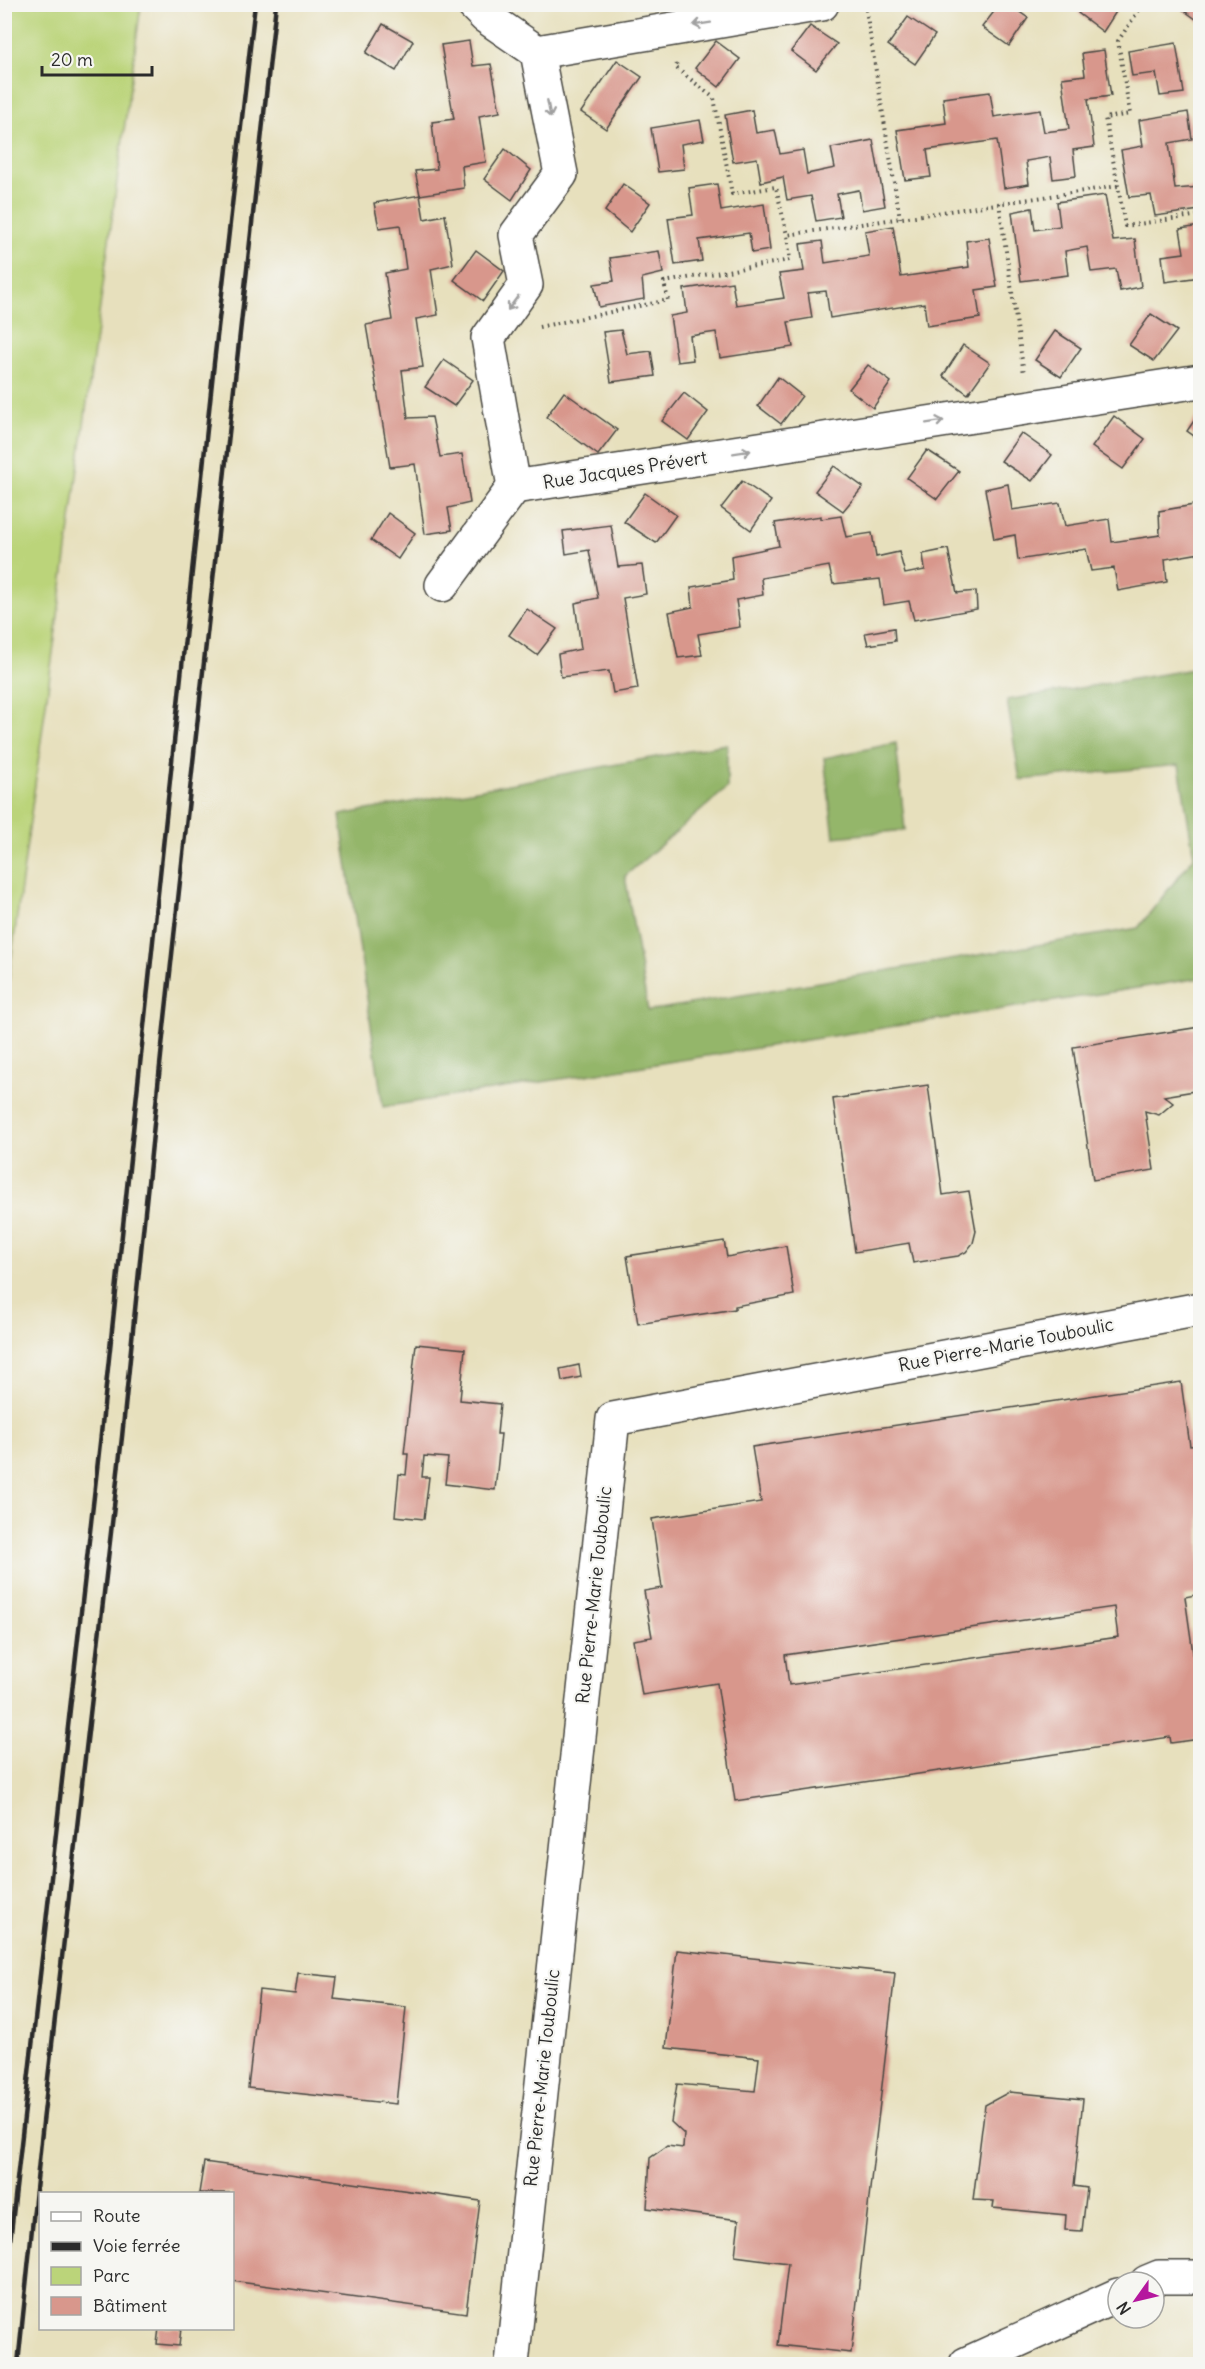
<svg xmlns="http://www.w3.org/2000/svg" width="1205" height="2369" font-family="Delius,sans-serif">
<style>
.green{fill:#bbd47a;stroke:#738052;stroke-width:1.5}
.forest{fill:#94b66a;stroke:#60704a;stroke-width:1.5}
.building{fill:#d8978c;fill-rule:evenodd}
.lines{fill:none;stroke-linecap:round;stroke-linejoin:round}
.minor-casing{stroke:#474641;stroke-width:36}
.path{stroke:#474641;stroke-width:4;stroke-dasharray:1.5 4.5;stroke-linecap:butt}
.minor{stroke:#fff;stroke-width:33}
.rail{stroke:#2b2b2b;stroke-width:4.5}
.oneway{stroke:#a0a0a0}
.labels{text-anchor:middle;stroke-width:4.5;stroke-linejoin:round;paint-order:stroke}
.street-label{font-size:18px;fill:#2b2b2b;stroke:#f6f6f2}
</style>
<rect width="100%" height="100%" fill="#f6f6f2"/>
<filter id="ink" filterUnits="userSpaceOnUse"><feTurbulence type="fractalNoise" baseFrequency=".0167" numOctaves="2"/><feDisplacementMap in="SourceGraphic" scale="12" xChannelSelector="R" yChannelSelector="G"/><feConvolveMatrix kernelMatrix="1 2 1 2 8 2 1 2 1" color-interpolation-filters="sRGB"/></filter>
<filter id="wash" filterUnits="userSpaceOnUse"><feTurbulence type="fractalNoise" baseFrequency=".008" numOctaves="4" result="noise"/><feDisplacementMap in="SourceGraphic" scale="24" xChannelSelector="R" yChannelSelector="G"/><feGaussianBlur stdDeviation="1.35" result="paint"/><feColorMatrix in="noise" values="0 0 0 0 0 0 0 0 0 0 0 0 0 0 0 0 0 1.4 0 .05"/><feComposite in="paint" operator="in"/></filter>
<g filter="url(#wash)">
<rect width="100%" height="100%" fill="#e7e0bd"/>
<!-- green -->
<path class="green" d="M5,4L141,5L5,1005L4,5Z"/>
<!-- forest -->
<g class="forest">
<path d="M1200,668V978L383,1107L340,815L727,744V788L625,876L648,1011L1138,928L1194,857L1179,765L1020,780L1007,700Z"/>
<path d="M896,743L905,830L834,837L824,758Z"/>
</g>
<g id="blocks">
<!-- building -->
<g class="building">
<path d="M1000,4H1008L1028,18L1009,46L982,27Z"/>
<path d="M1084,4H1121L1103,32L1078,13Z"/>
<path d="M1175,4H1200V22Z"/>
<path d="M908,17L935,35L915,64L888,45Z"/>
<path d="M383,24L413,41L396,71L366,53Z"/>
<path d="M810,26L837,44L816,70L791,51Z"/>
<path d="M469,41L473,66L491,64L500,112L479,116L486,162L462,166L464,188L420,195L415,171L437,169L432,122L454,119L441,45Z"/>
<path d="M716,41L740,59L719,87L695,68Z"/>
<path d="M1176,43L1184,93L1160,96L1156,73L1132,76L1128,51Z"/>
<path d="M1104,50L1111,96L1088,99L1094,147L1073,150L1076,176L1053,179L1050,157L1026,161L1029,184L1004,188L997,140L927,150L931,177L905,180L897,130L946,123L943,98L990,92L994,117L1040,110L1044,132L1069,129L1062,78L1085,75L1082,53Z"/>
<path d="M617,60L642,77L606,129L581,112Z"/>
<path d="M752,110L756,133L775,130L780,154L803,150L807,174L835,168L831,148L873,140L885,206L862,210L859,190L837,194L841,217L816,221L811,196L787,200L783,177L761,182L757,158L733,162L725,115Z"/>
<path d="M1188,112L1192,139L1169,143L1175,189L1200,187V210L1155,216L1151,195L1129,197L1121,150L1143,146L1139,120Z"/>
<path d="M700,120L704,140L681,144L684,169L658,172L651,128Z"/>
<path d="M505,149L531,170L512,200L484,179Z"/>
<path d="M623,184L650,203L630,232L605,211Z"/>
<path d="M717,184L721,211L764,204L770,250L752,253L749,233L699,240L702,261L675,265L668,218L693,215L689,188Z"/>
<path d="M420,195L424,219L445,215L453,264L431,269L438,315L416,319L423,367L402,370L408,418L432,417L440,457L462,454L470,503L448,508L452,530L425,534L415,464L390,467L366,325L392,320L385,273L406,269L400,225L379,228L374,203Z"/>
<path d="M1105,195L1113,241L1135,239L1141,287L1120,291L1116,269L1091,272L1087,247L1065,251L1068,275L1021,281L1012,212L1032,208L1035,230L1060,226L1057,202Z"/>
<path d="M893,226L901,277L969,267L966,241L989,238L997,287L976,290L980,318L927,326L924,303L830,318L826,291L808,293L812,318L788,322L793,347L720,358L716,332L690,336L693,360L677,362L670,316L687,313L684,289L732,282L736,305L784,298L779,274L804,271L800,244L822,241L825,263L869,256L865,231Z"/>
<path d="M1200,226V277L1165,282L1162,256L1184,253L1180,229Z"/>
<path d="M476,250L504,271L483,301L454,280Z"/>
<path d="M659,251L663,273L642,278L644,299L599,307L594,284L614,281L610,258Z"/>
<path d="M1151,314L1177,331L1154,361L1129,345Z"/>
<path d="M621,330L627,354L651,351L655,376L611,382L603,332Z"/>
<path d="M1055,331L1081,348L1061,377L1035,360Z"/>
<path d="M963,345L990,363L968,394L943,376Z"/>
<path d="M444,360L473,380L454,406L425,387Z"/>
<path d="M868,365L891,382L873,408L849,389Z"/>
<path d="M778,377L802,396L781,424L758,406Z"/>
<path d="M564,392L617,430L598,455L546,417Z"/>
<path d="M684,393L708,412L688,440L662,421Z"/>
<path d="M1200,412V440L1187,431Z"/>
<path d="M1114,416L1145,439L1123,469L1092,447Z"/>
<path d="M1021,433L1052,455L1032,481L1001,461Z"/>
<path d="M927,450L959,471L937,499L907,478Z"/>
<path d="M834,466L863,487L843,511L815,491Z"/>
<path d="M742,481L771,501L751,530L721,508Z"/>
<path d="M1008,484L1012,510L1060,503L1065,526L1109,519L1112,542L1160,535L1159,511L1200,504V553L1165,559L1167,582L1118,591L1114,568L1091,571L1086,549L1018,560L1015,535L994,539L985,489Z"/>
<path d="M645,493L676,515L656,543L624,522Z"/>
<path d="M388,513L415,533L398,559L371,540Z"/>
<path d="M821,516V519L841,516L846,537L872,533L876,557L899,552L905,574L925,570L923,554L948,549L957,593L976,591L977,609L914,620L909,601L884,605L880,579L833,584L829,566L761,578L763,595L736,600L740,627L698,634L702,655L678,658L669,612L693,607L691,587L733,580L731,556L779,546L775,523Z"/>
<path d="M611,525L618,567L642,565L646,594L623,598L638,689L613,693L609,671L561,677L558,654L581,649L575,603L598,598L589,550L566,554L563,531Z"/>
<path d="M527,609L557,629L537,655L509,635Z"/>
<path d="M894,628L895,641L868,645L865,633Z"/>
<path d="M1200,1027V1090L1164,1096L1173,1103L1159,1115L1145,1111L1154,1170L1093,1180L1073,1047Z"/>
<path d="M928,1085L943,1195L969,1191L976,1231L973,1243L966,1252L958,1256L913,1263L909,1243L855,1252L833,1099Z"/>
<path d="M724,1241L727,1257L786,1246L794,1295L735,1306V1309L638,1324L627,1256Z"/>
<path d="M416,1344L465,1349L460,1400L500,1404L497,1434H501L495,1490L445,1484L448,1458L424,1456L422,1477H429L424,1519L395,1516L399,1474L406,1475L408,1454H404Z"/>
<path d="M579,1365L581,1377L562,1381L560,1369Z"/>
<path d="M1181,1382L1190,1446L1200,1445V1594L1185,1597L1200,1702V1739L1171,1743L1170,1737L735,1801L717,1683L642,1695L633,1640L652,1637L644,1591L662,1588L652,1519L761,1502L752,1447ZM1114,1607L1118,1637L789,1685L785,1655Z"/>
<path d="M677,1950L895,1973L851,2353L778,2345L788,2263L735,2256L739,2220L647,2208L650,2158L667,2146L683,2148L684,2134L671,2122L677,2084L755,2091L759,2058L666,2048Z"/>
<path d="M298,1973L337,1977L334,1999L406,2007L396,2104L248,2088L259,1990L295,1994Z"/>
<path d="M1009,2092L1083,2099L1074,2186L1087,2188L1082,2231L1065,2230L1066,2215L993,2208L994,2201L973,2200L985,2105Z"/>
<path d="M204,2162L480,2201L466,2313L232,2281V2193H199Z"/>
<path d="M159,2328H181L179,2346L157,2344Z"/>
</g>
</g>
</g>
<g filter="url(#ink)">
<use href="#blocks" fill-opacity="0" stroke="#474641" stroke-width="1.5"/>
<g class="lines">
<!-- minor casing -->
<g class="minor-casing">
<g id="minor">
<path d="M473,4L486,17L537,52"/>
<path d="M537,52L561,174L516,235L526,285L488,338L514,487L1200,381"/>
<path d="M537,52L822,4"/>
<path d="M442,585L514,487"/>
<path d="M1147,2282L1159,2277H1200"/>
<path d="M512,2364L613,1419L1200,1309"/>
<path d="M966,2364L1118,2295"/>
</g>
</g>
<!-- path -->
<g class="path">
<path d="M865,4L900,218"/>
<path d="M677,64L675,67L714,98L732,194L776,187L787,235"/>
<path d="M1118,186L1105,118L1130,114L1118,41L1143,4"/>
<path d="M999,203L1024,374"/>
<path d="M539,327L668,300L664,282L790,260L787,235L1118,186L1125,226L1200,215"/>
</g>
<!-- minor -->
<use href="#minor" class="minor"/>
<!-- rail -->
<g class="rail">
<path d="M4,2295L101,1434L214,363L255,4"/>
<path d="M18,2364L43,2122L122,1437L162,1046L276,4"/>
</g>
</g>
<!-- one-way arrows -->
<defs><path id="oneway-shaft" d="M-6 0H5M1.5-3L5.5 0L1.5 3" fill="none" stroke-width="1.6" stroke-linecap="round" stroke-linejoin="round" transform="scale(1.5)"/></defs>
<g class="oneway">
<use href="#oneway-shaft" transform="translate(702 24) rotate(171)"/>
<use href="#oneway-shaft" transform="translate(549 109) rotate(79)"/>
<use href="#oneway-shaft" transform="translate(513 303) rotate(126)"/>
<use href="#oneway-shaft" transform="translate(935 422) rotate(-9)"/>
<use href="#oneway-shaft" transform="translate(742 452) rotate(-9)"/>
</g>
</g>
<g class="labels">
<!-- street labels -->
<g class="street-label">
<text transform="translate(625 470) rotate(-9)" y="6">Rue Jacques Prévert</text>
<text transform="translate(1006 1345) rotate(-11)" y="6">Rue Pierre-Marie Touboulic</text>
<text transform="translate(594 1595) rotate(-84)" y="6">Rue Pierre-Marie Touboulic</text>
<text transform="translate(542 2078) rotate(-84)" y="6">Rue Pierre-Marie Touboulic</text>
</g>
</g>
<!-- margin -->
<rect width="1205" height="2369" fill="none" stroke="#f6f6f2" stroke-width="24"/>
<!-- legend -->
<rect x="39" y="2192" width="195" height="138" fill="#f6f6f2" stroke="#a5a5a2" stroke-width="1.5"/>
<rect x="51" y="2212" width="30" height="9" fill="#ffffff" stroke="#a5a5a2" stroke-width="1.5"/>
<text x="93" y="2222" font-size="18" fill="#2b2b2b">Route</text>
<rect x="51" y="2242" width="30" height="9" fill="#2b2b2b" stroke="#a5a5a2" stroke-width="1.5"/>
<text x="93" y="2252" font-size="18" fill="#2b2b2b">Voie ferrée</text>
<rect x="51" y="2267" width="30" height="18" fill="#bbd47a" stroke="#a5a5a2" stroke-width="1.5"/>
<text x="93" y="2282" font-size="18" fill="#2b2b2b">Parc</text>
<rect x="51" y="2297" width="30" height="18" fill="#d8978c" stroke="#a5a5a2" stroke-width="1.5"/>
<text x="93" y="2312" font-size="18" fill="#2b2b2b">Bâtiment</text>
<!-- north arrow -->
<g transform="translate(1136 2300) rotate(236)"><circle r="28" fill="#f6f6f2" stroke="#a5a5a2" stroke-width="1.5"/>
<path d="M0-4.5L10 22L0 15L-10 22Z" fill="#b5179e"/>
<text y="-9" font-size="16" font-weight="bold" text-anchor="middle" fill="#2b2b2b">N</text>
</g>
<!-- scale -->
<path d="M42 66v9h110v-9" fill="none" stroke="#2b2b2b" stroke-width="3"/>
<text x="51" y="66" font-size="18" fill="#2b2b2b" stroke="#f6f6f2" stroke-width="4.5" paint-order="stroke">20 m</text>
</svg>
